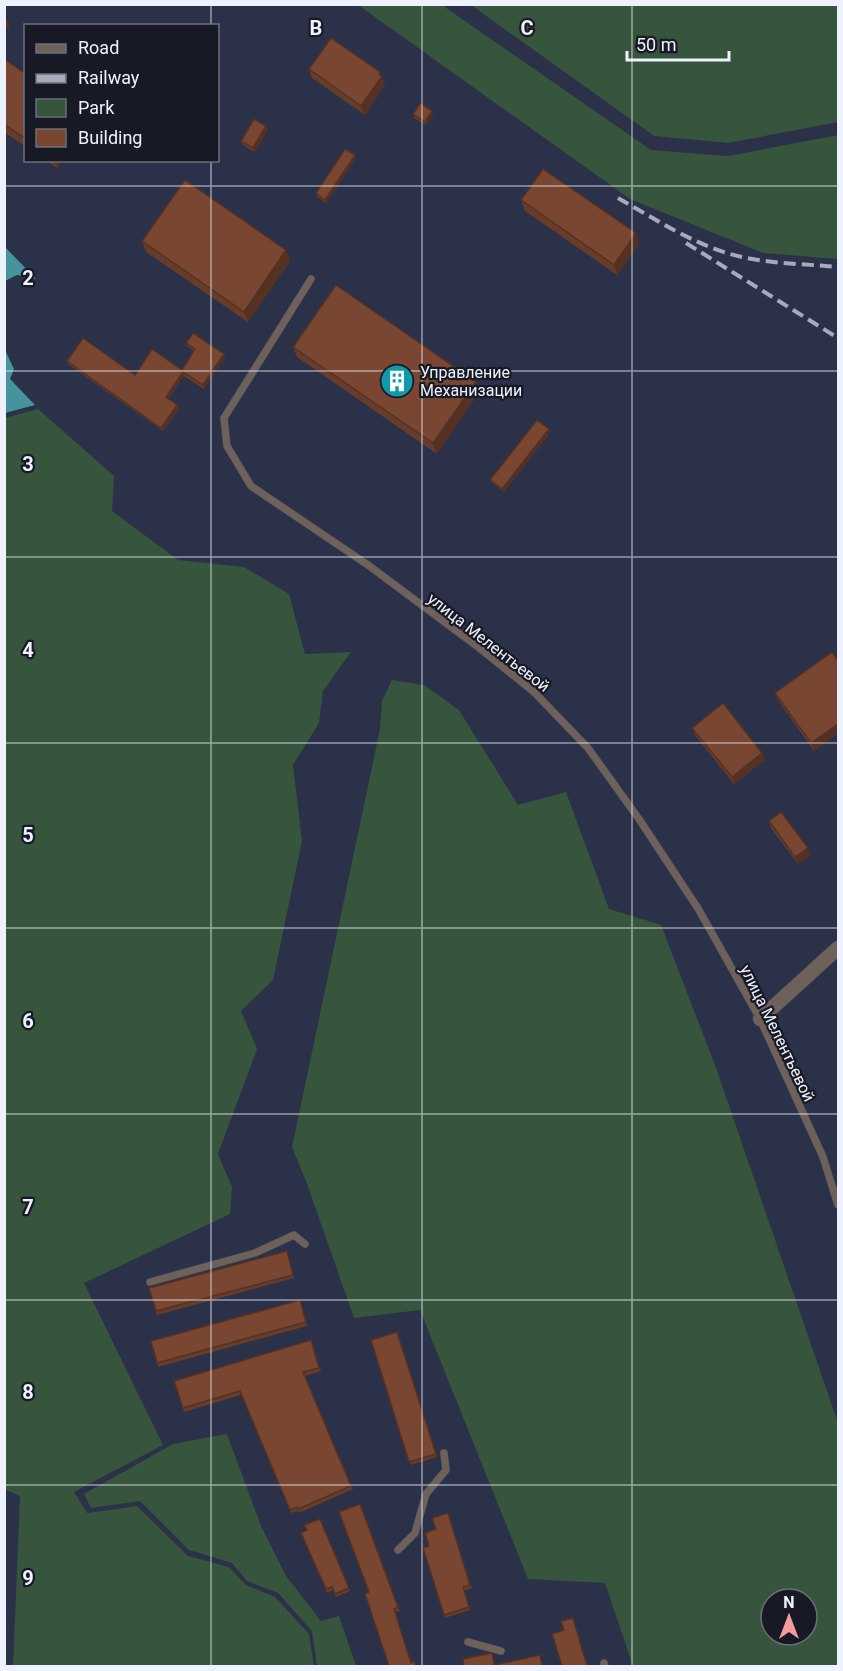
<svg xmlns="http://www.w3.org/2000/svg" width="843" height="1671" font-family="Roboto,sans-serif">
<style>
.green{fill:#37543d;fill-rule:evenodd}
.water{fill:#46939d}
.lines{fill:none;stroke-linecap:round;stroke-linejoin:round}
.service-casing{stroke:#464c61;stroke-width:8}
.minor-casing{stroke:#464c61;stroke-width:15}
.service{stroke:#6e615a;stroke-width:7}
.minor{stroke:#6e615a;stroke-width:14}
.rail{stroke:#a6abbb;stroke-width:4;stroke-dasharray:12 6;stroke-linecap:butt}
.wall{fill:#683c2b}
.shaded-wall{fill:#553123}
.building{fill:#794632;stroke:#553123;stroke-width:1.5}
.grid{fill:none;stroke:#eef2fe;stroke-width:1.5;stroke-opacity:0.55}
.labels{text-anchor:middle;stroke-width:4.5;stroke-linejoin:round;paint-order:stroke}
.poi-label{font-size:16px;fill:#eef2fe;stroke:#171a24;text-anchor:start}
.street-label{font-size:16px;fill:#eef2fe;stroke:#171a24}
.grid-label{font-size:20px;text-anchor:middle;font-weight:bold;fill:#eef2fe;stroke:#171a24;stroke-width:4.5;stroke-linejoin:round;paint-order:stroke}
</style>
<rect width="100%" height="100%" fill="#2b3148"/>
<!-- green -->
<g class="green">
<path d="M358,5H442L651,150L728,156L838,135V259L763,253L630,199Z"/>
<path d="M471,5H838V122L728,143L654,136Z"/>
<path d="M38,409L114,476L112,511L178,560L244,567L289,594L305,654L351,652L323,691L319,723L293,765L302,841L273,980L241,1011L257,1049L218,1154L232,1187L230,1214L84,1283L163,1445L74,1492L87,1513L137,1506L188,1556L229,1567L246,1585L275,1597L309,1634L314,1666H13L20,1496L4,1489V418Z"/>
<path d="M392,680L424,685L459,710L518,805L566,792L609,909L661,925L715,1065L838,1423V1666H633L605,1583L528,1579L420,1310L354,1318L306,1181L292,1147L380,729L382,701ZM771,1599H807V1635H771Z"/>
<path d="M227,1434L261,1526L286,1576L321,1621L339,1616L356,1666H317L312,1631L278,1593L247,1581L232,1563L189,1550L140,1501L91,1508L84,1494L173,1444Z"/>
</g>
<!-- water -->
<g class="water">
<path d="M4,247H5L36,279L17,275L5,281Z"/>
<path d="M5,350L14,369L10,379L35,405L5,413Z"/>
</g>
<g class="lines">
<!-- service casing -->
<g class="service-casing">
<g id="service">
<path d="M311,279L224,418L227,446L251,486L368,565L478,647L534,692L588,748L639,819L699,910L760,1019L823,1157L838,1205"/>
<path d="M150,1282L255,1253L294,1235L305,1244"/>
<path d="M398,1550L415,1533L426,1494L446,1470L444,1453"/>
<path d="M468,1642L501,1651"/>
<path d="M604,1663L605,1666"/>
</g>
</g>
<!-- minor casing -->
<g class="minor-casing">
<path id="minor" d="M760,1019L838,948"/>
</g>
<!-- service -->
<use href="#service" class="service"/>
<!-- minor -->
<use href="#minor" class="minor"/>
<!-- rail -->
<g class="rail">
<path d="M618,198C657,220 697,247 742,257C773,264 807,264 838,267"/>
<path d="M686,243L838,338"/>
</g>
</g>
<!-- wall -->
<g class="wall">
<path d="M4,59L26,74V147L4,132Z"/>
<path d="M309,69L380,72L385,85L365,115L312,78Z"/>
<path d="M432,111L433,114L426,125L414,118L413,114Z"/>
<path d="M266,126L268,130L254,152L242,144L241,141Z"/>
<path d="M356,158L326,203L317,197L316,193Z"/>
<path d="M45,160H62L57,168Z"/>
<path d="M521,200L639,244L617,275L525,211Z"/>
<path d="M142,241L286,250L290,261L248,322L146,252Z"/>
<path d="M186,343L224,354L225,357L204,389L184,376L168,399L177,405L179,409L163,431L68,364L67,361L135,375L182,370L194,351L187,346Z"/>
<path d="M293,347L479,392L437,454L297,357Z"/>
<path d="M550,433L504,492L492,483L490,480Z"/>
<path d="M838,661V733L814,751L778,700L775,693Z"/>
<path d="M692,728L762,753L765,760L734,784L695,735Z"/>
<path d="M769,821L808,848L810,855L798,864L771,828Z"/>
<path d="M287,1251L294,1278L157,1315L149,1288Z"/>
<path d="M300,1300L307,1326L158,1367L151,1341Z"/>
<path d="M397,1332L437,1457L411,1465L371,1340Z"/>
<path d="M311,1340L321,1371L305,1376L353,1489L299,1513L298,1511L291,1513L241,1395L184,1412L174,1381Z"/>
<path d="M360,1504L400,1611L395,1612L411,1663L416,1666H389Z"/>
<path d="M448,1513L472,1588L464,1591L470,1610L445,1618L423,1548L429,1546L436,1529Z"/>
<path d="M320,1519L350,1591L336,1597L333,1590L327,1593L301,1533L306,1530Z"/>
</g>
<!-- shaded-wall -->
<g class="shaded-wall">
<path d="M8,22L10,26L4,32V27Z"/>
<path d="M380,72L385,85L365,115L361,106Z"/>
<path d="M432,111L433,114L426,125L425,122Z"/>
<path d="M266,126L268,130L254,152L253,148Z"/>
<path d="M355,155L356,158L326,203L325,200Z"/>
<path d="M54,160H62L57,168Z"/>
<path d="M636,233L639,244L617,275L614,265Z"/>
<path d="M286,250L290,261L248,322L244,312Z"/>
<path d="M224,354L225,357L204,389L203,385Z"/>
<path d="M183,372L184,376L167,401L166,397Z"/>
<path d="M476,382L479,392L437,454L433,443Z"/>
<path d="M177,405L179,409L163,431L161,428Z"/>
<path d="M549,429L550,433L504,492L502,489Z"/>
<path d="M838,724V733L814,751L811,743Z"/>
<path d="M762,753L765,760L734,784L732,777Z"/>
<path d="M808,848L810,855L798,864L795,857Z"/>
</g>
<!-- building -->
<g class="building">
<path d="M4,19L8,22L4,27Z"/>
<path d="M331,38L380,72L379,74L382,76L361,106L309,69Z"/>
<path d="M4,59L26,74V139L4,124Z"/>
<path d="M420,103L432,111L425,122L413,114Z"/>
<path d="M254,119L266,126L253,148L241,141Z"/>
<path d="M345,149L355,155L325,200L316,193Z"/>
<path d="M543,169L636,233L614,265L521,200Z"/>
<path d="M185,180L286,250L244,312L142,241Z"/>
<path d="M336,285L476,382L433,443L293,347Z"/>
<path d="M193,333L224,354L203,385L183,372L166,397L177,405L161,428L67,361L83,338L135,375L152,349L182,370L195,349L186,343Z"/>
<path d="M537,420L549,429L502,489L490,480Z"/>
<path d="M832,652L838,661V724L811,743L775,693Z"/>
<path d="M723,703L762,753L732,777L692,728Z"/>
<path d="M781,812L808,848L795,857L769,821Z"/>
<path d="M287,1251L293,1275L156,1311L149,1288Z"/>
<path d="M300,1300L306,1322L157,1363L151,1341Z"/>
<path d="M397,1332L436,1454L409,1462L371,1340Z"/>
<path d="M311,1340L319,1368L303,1372L351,1486L298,1509L297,1507L290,1510L240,1391L183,1408L174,1381Z"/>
<path d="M360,1504L398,1607L394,1609L411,1663L414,1661L416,1666H389L365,1594L369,1592L339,1512Z"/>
<path d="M448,1513L470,1585L463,1587L469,1607L444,1615L423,1548L429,1546L425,1533L436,1529L432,1518Z"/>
<path d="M320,1519L349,1588L335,1594L332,1587L326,1589L301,1533L307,1530L304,1525Z"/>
<path d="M573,1618L587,1666H562L552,1634L564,1630L561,1621Z"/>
<path d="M492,1653L494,1665L540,1655L542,1666H464L463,1659Z"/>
</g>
<!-- grid -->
<path class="grid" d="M211,4V26M422,4V1666M632,4V1666M211,160V1666M4,186H838M4,371H838M4,557H838M4,743H838M4,928H838M4,1114H838M4,1300H838M4,1485H838"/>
<!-- icons -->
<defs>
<g id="building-disc" transform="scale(1.725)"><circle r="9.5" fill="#0f9aa8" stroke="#171a24"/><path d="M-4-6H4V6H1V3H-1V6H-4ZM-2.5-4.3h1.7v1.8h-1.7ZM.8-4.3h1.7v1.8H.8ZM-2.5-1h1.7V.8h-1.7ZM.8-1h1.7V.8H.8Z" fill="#fff"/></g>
</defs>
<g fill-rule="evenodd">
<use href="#building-disc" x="397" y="381"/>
</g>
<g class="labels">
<!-- poi labels -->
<g class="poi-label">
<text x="420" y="378">Управление<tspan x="420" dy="18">Механизации</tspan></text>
</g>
<!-- street labels -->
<g class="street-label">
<text transform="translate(489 642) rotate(38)" y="6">улица Мелентьевой</text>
<text transform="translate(778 1033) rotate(64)" y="6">улица Мелентьевой</text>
</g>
</g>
<g class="grid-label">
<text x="316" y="35">B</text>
<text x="527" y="35">C</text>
<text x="28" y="285">2</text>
<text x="28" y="471">3</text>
<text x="28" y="657">4</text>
<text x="28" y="842">5</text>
<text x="28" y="1028">6</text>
<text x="28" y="1214">7</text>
<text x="28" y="1399">8</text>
<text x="28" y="1585">9</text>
</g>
<!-- border -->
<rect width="843" height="1671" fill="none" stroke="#eef2fe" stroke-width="12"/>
<!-- legend -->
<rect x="24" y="24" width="195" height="138" fill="#171a24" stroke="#6d707b" stroke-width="1.5"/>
<rect x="36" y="44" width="30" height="9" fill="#6e615a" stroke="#6d707b" stroke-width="1.5"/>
<text x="78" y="54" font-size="18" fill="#eef2fe">Road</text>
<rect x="36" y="74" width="30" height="9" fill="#a6abbb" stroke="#6d707b" stroke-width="1.5"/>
<text x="78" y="84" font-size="18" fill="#eef2fe">Railway</text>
<rect x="36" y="99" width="30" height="18" fill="#37543d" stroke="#6d707b" stroke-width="1.5"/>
<text x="78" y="114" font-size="18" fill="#eef2fe">Park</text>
<rect x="36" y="129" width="30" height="18" fill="#794632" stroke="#6d707b" stroke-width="1.5"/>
<text x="78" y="144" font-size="18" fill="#eef2fe">Building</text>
<!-- north arrow -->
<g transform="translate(789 1617)"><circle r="28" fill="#171a24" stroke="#6d707b" stroke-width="1.5"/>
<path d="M0-4.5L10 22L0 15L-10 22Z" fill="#f59b9d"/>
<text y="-9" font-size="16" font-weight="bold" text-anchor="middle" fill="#eef2fe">N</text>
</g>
<!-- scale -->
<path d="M627 51v9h102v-9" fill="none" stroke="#eef2fe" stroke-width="3"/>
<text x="636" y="51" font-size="18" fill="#eef2fe" stroke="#171a24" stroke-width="4.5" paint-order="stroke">50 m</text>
</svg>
